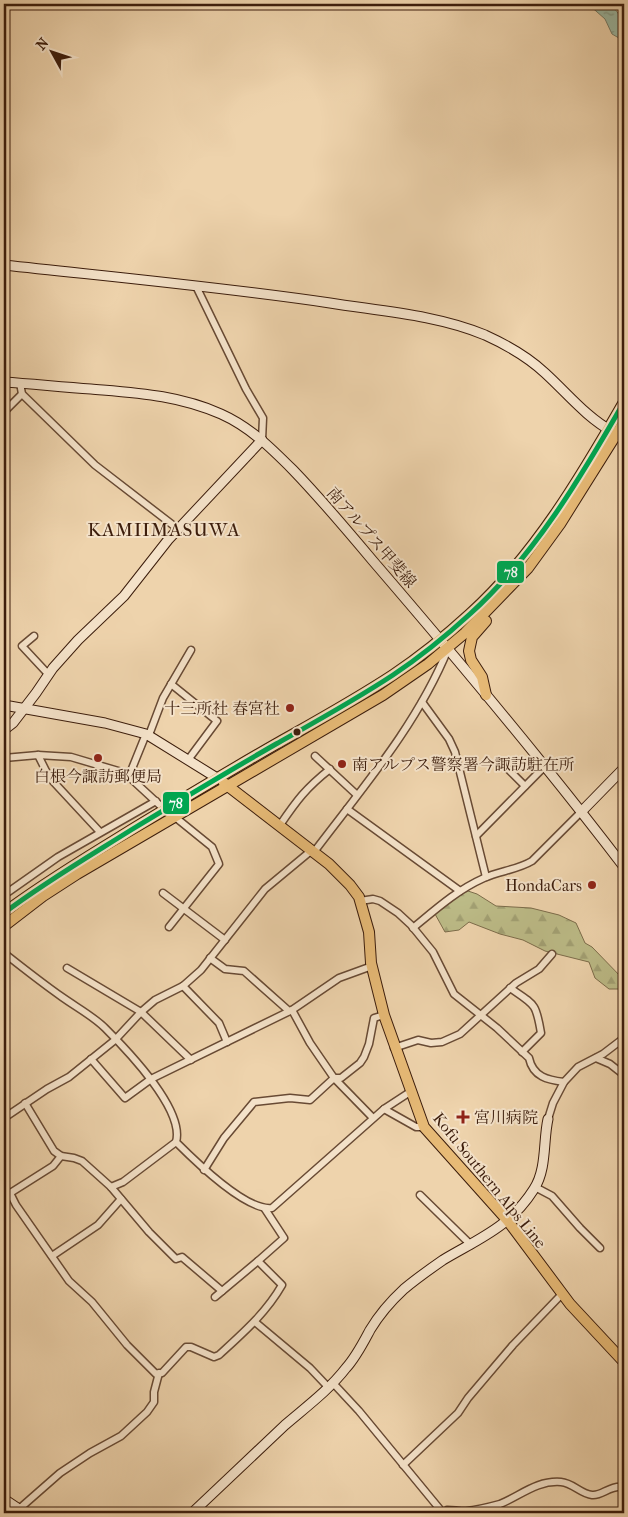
<svg xmlns="http://www.w3.org/2000/svg" width="628" height="1517" font-family="'IM FELL French Canon','Noto Serif JP',serif">
<style>
.forest{fill:url(#forest-firs);stroke:#7c6c4a}
.water{fill:url(#water-ripples);stroke:#757b67}
.lines{fill:none;stroke-linecap:round;stroke-linejoin:round}
.street-casing{stroke:#684a34;stroke-width:9}
.secondary-casing{stroke:#3c1d0c;stroke-width:11}
.primary-casing{stroke:#3c1d0c;stroke-width:12}
.street{stroke:#f4e2c9;stroke-width:6}
.secondary{stroke:#f4e2c9;stroke-width:9}
.primary{stroke:#e7ba76;stroke-width:10}
.bus-1-casing{stroke:#f4e2c9;stroke-width:9}
.bus-1{stroke:#00a651;stroke-width:5}
.poi-dot{fill:#8f2418;stroke:#f4e2c9;stroke-width:2}
.bus-dot{fill:#3c1d0c;stroke:#f4e2c9;stroke-width:2}
.labels{text-anchor:middle;stroke-width:4;stroke-linejoin:round;paint-order:stroke}
.street-label{font-size:16px;fill:#3c1d0c;stroke:#f4e2c9}
.poi-label{font-size:16px;fill:#3c1d0c;stroke:#f4e2c9;text-anchor:end}
.quarter-label{font-size:19px;letter-spacing:1px;fill:#3c1d0c;stroke:#f4e2c9}
.line-badge{stroke:#f4e2c9;stroke-width:2}
.badge-label{font-size:14px;text-anchor:middle;font-weight:bold;fill:#fff}
</style>
<defs>
<pattern id="forest-firs" width="22" height="20" patternUnits="userSpaceOnUse" patternTransform="scale(1.25)"><rect width="22" height="20" fill="#bcbb87"/><path d="M5 1l3.5 6h-7zM16 11l3.5 6h-7z" fill="#a2a073"/></pattern>
<pattern id="water-ripples" width="26" height="14" patternUnits="userSpaceOnUse" patternTransform="scale(1.25)"><rect width="26" height="14" fill="#9bb9a4"/><path d="M2 4q2-2 4 0t4 0M15 11q2-2 4 0t4 0" fill="none" stroke="#809684"/></pattern>
</defs>
<rect width="100%" height="100%" fill="#eed3ac"/>
<filter id="stains"><feTurbulence type="fractalNoise" baseFrequency=".004" numOctaves="4"/><feColorMatrix values="0 0 0 0 .2 0 0 0 0 .09 0 0 0 0 .02 0 0 0 .5 -.17"/></filter>
<radialGradient id="worn" r=".72"><stop offset=".6" stop-color="#630" stop-opacity="0"/><stop offset="1" stop-color="#630" stop-opacity=".3"/></radialGradient>
<!-- forest -->
<path class="forest" d="M468,891L477,894L496,906L531,908L559,915L576,923L585,943L592,947L624,980L622,989H609L595,978L589,962L545,951L523,940L500,934L469,922L459,930L445,932L435,914L455,897Z"/>
<!-- water -->
<path class="water" d="M588,4H611L624,21V41L612,34L605,19Z"/>
<g class="lines">
<!-- street casing -->
<g class="street-casing">
<g id="street">
<path d="M196,286L246,389L263,418L262,440"/>
<path d="M20,383L22,394L95,465L178,529"/>
<path d="M4,412L22,394"/>
<path d="M34,636L22,646L49,675"/>
<path d="M171,684L217,721L188,760"/>
<path d="M422,702L449,739L455,752L486,877"/>
<path d="M149,735L163,698L191,650"/>
<path d="M38,755L49,777L100,832"/>
<path d="M315,756L357,795"/>
<path d="M4,758L38,755L71,757L125,773L165,810"/>
<path d="M507,768L525,786"/>
<path d="M129,776L146,734"/>
<path d="M347,809L460,891"/>
<path d="M280,825C297,800 306,788 330,769"/>
<path d="M476,836L545,766"/>
<path d="M314,852C363,787 417,725 448,649"/>
<path d="M163,893L225,940"/>
<path d="M4,895L58,857L156,801"/>
<path d="M360,901L373,899L380,901L398,913L411,925L433,952L454,994L497,1028L529,1058C533,1077 548,1080 564,1082"/>
<path d="M169,927L219,864L212,847L175,817"/>
<path d="M413,928C436,909 457,890 484,878C499,871 517,870 532,861L582,811"/>
<path d="M4,953C23,968 42,983 62,997C76,1007 93,1016 105,1028C127,1050 185,1110 176,1142C194,1160 246,1211 272,1208L384,1109L410,1092"/>
<path d="M210,958L225,969L244,971L289,1011"/>
<path d="M67,968L141,1012L191,1060"/>
<path d="M183,986L219,1023L227,1042"/>
<path d="M510,988C535,1005 536,1003 541,1033L522,1052"/>
<path d="M292,1010L310,1043L334,1078L373,1118"/>
<path d="M394,1048L418,1040L431,1043L442,1042L460,1034L516,983L539,969L552,954"/>
<path d="M596,1058L610,1064L624,1075"/>
<path d="M91,1059L125,1098L151,1079L292,1010L339,978L372,966"/>
<path d="M25,1103L54,1151L61,1156L74,1158L82,1161L111,1187L149,1232L176,1259L182,1257L222,1291"/>
<path d="M384,1109L416,1127H424"/>
<path d="M4,1118L47,1089L69,1077L115,1040L141,1012L155,1000L183,986L201,970L265,889L312,850"/>
<path d="M548,1119L553,1103L564,1082L578,1067L603,1054L624,1038"/>
<path d="M204,1170L224,1138L254,1102L290,1098L310,1100L334,1078H341L360,1063L364,1057L369,1044L374,1018L384,1015"/>
<path d="M111,1187L123,1182L176,1142"/>
<path d="M535,1187L552,1196L580,1228L600,1248"/>
<path d="M10,1193L16,1205L69,1281L92,1302L127,1345L156,1374L162,1373L186,1347H191L214,1357L219,1355C243,1333 266,1313 282,1285L258,1261L284,1238L265,1209"/>
<path d="M420,1195L471,1245"/>
<path d="M4,1197L53,1166L61,1156"/>
<path d="M52,1256L98,1225L121,1199"/>
<path d="M215,1297L258,1261"/>
<path d="M255,1322L310,1368L328,1387"/>
<path d="M333,1383L359,1411L443,1513"/>
<path d="M403,1465L458,1413L468,1398L513,1345L562,1294"/>
<path d="M19,1509L60,1473L90,1453L121,1436L147,1412L154,1402V1392L159,1373"/>
<path d="M443,1513L447,1510C453,1510 459,1511 466,1511C477,1510 489,1507 500,1504C520,1496 537,1480 561,1482C573,1483 581,1494 592,1495C603,1496 609,1485 624,1487"/>
</g>
</g>
<!-- secondary casing -->
<g class="secondary-casing">
<g id="secondary">
<path d="M4,265C113,277 222,287 330,303C380,311 438,315 485,335C507,345 528,357 545,373C568,394 586,417 613,432"/>
<path d="M4,382C33,384 62,387 91,389C137,393 178,395 221,414C250,427 271,448 293,470C321,499 347,530 373,561C459,661 544,762 624,867"/>
<path d="M4,705L105,723L146,734L217,778"/>
<path d="M4,730L13,723L36,693L53,668L78,640L124,596L168,540L262,440"/>
<path d="M582,811L624,768"/>
<path d="M4,1499L25,1513"/>
<path d="M192,1513C223,1484 254,1454 285,1425C306,1407 329,1390 346,1368C356,1357 363,1343 370,1330C379,1315 391,1301 404,1289C416,1279 430,1269 443,1260C480,1238 510,1227 534,1189C547,1169 543,1141 548,1119"/>
</g>
</g>
<!-- primary casing -->
<g class="primary-casing">
<g id="primary">
<path d="M486,621L472,637L469,651L471,660L482,677L486,695"/>
<path d="M224,783L329,864L350,885L359,897L369,932L371,963L384,1015L424,1127L508,1221L570,1304L624,1362"/>
<path d="M4,913C45,882 88,857 131,830C179,801 227,772 276,744C315,722 355,700 393,675C420,657 446,636 470,614C535,555 581,477 624,402"/>
<path d="M4,926L43,896L77,874L383,695L428,664L465,633L528,568L560,524L624,422"/>
</g>
</g>
<!-- street -->
<use href="#street" class="street"/>
<!-- secondary -->
<use href="#secondary" class="secondary"/>
<!-- primary -->
<use href="#primary" class="primary"/>
<!-- bus-1 casing -->
<g class="bus-1-casing">
<path id="bus-1" d="M4,913C45,882 88,857 131,830C179,801 227,772 276,744C315,722 355,700 393,675C420,657 446,636 470,614C535,555 581,477 624,402"/>
</g>
<!-- bus-1 -->
<use href="#bus-1" class="bus-1"/>
</g>
<!-- markers -->
<g class="poi-dot">
<circle cx="290" cy="708" r="5"/>
<circle cx="98" cy="758" r="5"/>
<circle cx="342" cy="764" r="5"/>
<circle cx="592" cy="885" r="5"/>
<path d="M460.5 1109.5h5v5h5v5h-5v5h-5v-5h-5v-5h5z"/>
</g>
<circle class="bus-dot" cx="297" cy="732" r="4.5"/>
<g class="labels">
<!-- street labels -->
<g class="street-label">
<text transform="translate(372 537) rotate(49)" y="6">南アルプス甲斐線</text>
<text transform="translate(490 1180) rotate(51)" y="6">Kofu Southern Alps Line</text>
</g>
<!-- poi labels -->
<g class="poi-label">
<text x="280" y="714">十三所社 春宮社</text>
<text x="352" y="770" text-anchor="start">南アルプス警察署今諏訪駐在所</text>
<text x="98" y="782" text-anchor="middle">白根今諏訪郵便局</text>
<text x="582" y="891">HondaCars</text>
<text x="474" y="1123" text-anchor="start">宮川病院</text>
</g>
<!-- quarter labels -->
<g class="quarter-label">
<text x="164" y="536">KAMIIMASUWA</text>
</g>
</g>
<g class="line-badge">
<rect x="496" y="560" width="29" height="24" rx="5" fill="#00a651"/>
<rect x="162" y="791" width="28" height="24" rx="5" fill="#00a651"/>
</g>
<g class="badge-label">
<text x="511" y="577">78</text>
<text x="176" y="808">78</text>
</g>
<!-- margin -->
<rect width="628" height="1517" fill="none" stroke="#eed3ac" stroke-width="20"/>
<rect x="5" y="5" width="618" height="1507" fill="none" stroke="#3c1d0c" stroke-width="2.5"/>
<rect x="10" y="10" width="608" height="1497" fill="none" stroke="#3c1d0c"/>
<!-- north arrow -->
<g transform="translate(52 52) rotate(310)" stroke="#f4e2c9" stroke-width="4" paint-order="stroke">
<path d="M0-4L9 19L0 12L-9 19Z" fill="#3c1d0c"/>
<text y="-8" font-size="14" font-weight="bold" text-anchor="middle" fill="#3c1d0c">N</text>
</g>
<rect width="100%" height="100%" filter="url(#stains)"/>
<rect width="100%" height="100%" fill="url(#worn)"/>
</svg>
